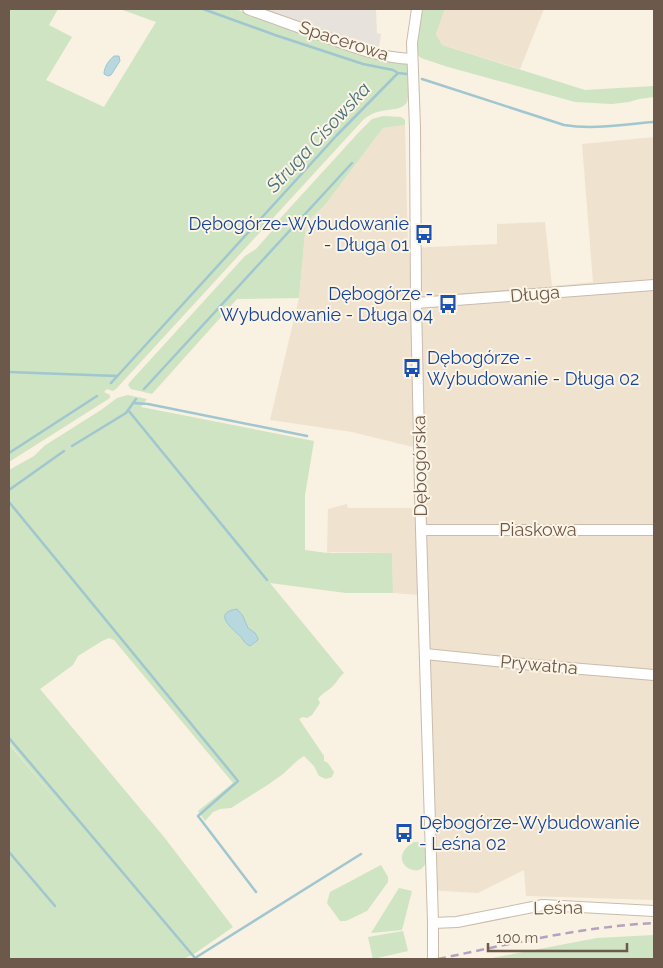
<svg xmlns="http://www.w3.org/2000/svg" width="663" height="968" font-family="Raleway,sans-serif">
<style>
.residential{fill:#efe3d0}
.industrial{fill:#e8e2dc}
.green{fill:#cee4c2}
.water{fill:#b8d8df;stroke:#a0c6d0}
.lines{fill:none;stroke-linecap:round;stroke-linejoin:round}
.stream{stroke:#a0c6d0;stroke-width:2.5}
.minor-casing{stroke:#cabbac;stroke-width:12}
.minor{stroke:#fff;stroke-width:10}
.rail{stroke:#b3a2c0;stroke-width:2.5;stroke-dasharray:8 5;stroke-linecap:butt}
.labels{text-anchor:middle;stroke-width:4;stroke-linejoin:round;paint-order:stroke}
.street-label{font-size:18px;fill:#6d594b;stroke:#fcf5e6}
.transit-label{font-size:18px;fill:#164399;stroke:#fcf5e6;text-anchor:end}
.water-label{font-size:19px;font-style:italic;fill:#48737e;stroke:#fcf5e6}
</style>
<rect width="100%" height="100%" fill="#f9f1e1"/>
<!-- residential -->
<g class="residential">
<path d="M445,9H544L520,69L442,45L436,34Z"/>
<path d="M405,125L408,248L497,244V224L545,222L552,286L593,282L582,144L654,137V900L526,896L524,870L478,893L427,890L418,595L393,593L392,553L331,552L327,553L328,509L347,504L348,508H414L413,447L352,432L270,420L299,298L306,223L325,205L383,128Z"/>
</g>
<!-- industrial -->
<path class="industrial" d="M261,9H376L377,33L381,34L379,48H375L304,25Z"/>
<!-- green -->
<g class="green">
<path d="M9,9H58L49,25L72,37L46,80L104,107L156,22L120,9H235L381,60L407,62C407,70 410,96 407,102C405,106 399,109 394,109C381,111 375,111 364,119L116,389L113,391L107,389L104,392L110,395V398L9,462Z"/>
<path d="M422,9H445L436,34L442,45L585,90L654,86V97L639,99L629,102L612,104L575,102L448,67L421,58L417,54V47Z"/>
<path d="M383,116L401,117L405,120V125L383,128L325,205L306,223L299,298L237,299L152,394L131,389L128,385L130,382L245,256L256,249L271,232L276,223L360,131L372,119Z"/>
<path d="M128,395L147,399L141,407L314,441L305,495V550L327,553H392L393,593H346L270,583L344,673C339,677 337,682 333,686C328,691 322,693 318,699L320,703L312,715L307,718L303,717L299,719L324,756V761L328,763L334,772L332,777L326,779L319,776L314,766L304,756L298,760L283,774L266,786L231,808L220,809L213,812L205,821L198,811L233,783L114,640L109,638L102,641L78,656L73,665L40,689L164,837L233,927L194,954L183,959H9V744L71,818L9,743V470L34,456L44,446L101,410L117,398Z"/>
<path d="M414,842H418L423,844C426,849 427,854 426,860C423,884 382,861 414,842Z"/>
<path d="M381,865L388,877V882L367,911L346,921H340L327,903L330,892Z"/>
<path d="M399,888L412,891L402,930L371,933Z"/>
<path d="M403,931L408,951L373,959L368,937Z"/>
<path d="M654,935V959H487L597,938Z"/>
</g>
<!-- water -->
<g class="water">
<path d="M114,56H119L120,61L111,75L108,76L104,74C104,67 109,60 114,56Z"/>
<path d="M237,609L243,616L248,628L255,633L258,638V640L250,646C245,644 244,641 241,637C233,629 211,613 237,609Z"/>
</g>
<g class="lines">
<!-- stream -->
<g class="stream">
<path d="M203,9L275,35L363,64L393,70L398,73L407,74"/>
<path d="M422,79L564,125C594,130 624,124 654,122"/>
<path d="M9,372L117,376"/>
<path d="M111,383L337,135L398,73"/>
<path d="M144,389L352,163"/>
<path d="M133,403L148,404L307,436"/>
<path d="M128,410L267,580"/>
<path d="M72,446L126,413L136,399"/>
<path d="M9,453L97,396"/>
<path d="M9,490L64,451"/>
<path d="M9,502L238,781L198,816L256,892"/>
<path d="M9,738L195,958L361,854"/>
<path d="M9,852L55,906"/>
</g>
<!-- minor casing -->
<g class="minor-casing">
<g id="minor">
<path d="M248,9C272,18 296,26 320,35C350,46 380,58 412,59"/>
<path d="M417,9L412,43L415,128L416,303L421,530L433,923V959"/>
<path d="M416,303L654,285"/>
<path d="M421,530H654"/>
<path d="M425,654L534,665L654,675"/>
<path d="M433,923L457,922L543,905L654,911"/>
</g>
</g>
<!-- minor -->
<use href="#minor" class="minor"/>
<!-- rail -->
<path class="rail" d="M438,959C510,944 581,927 654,923"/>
</g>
<!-- icons -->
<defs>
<g id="bus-bare" transform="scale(1.5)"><path d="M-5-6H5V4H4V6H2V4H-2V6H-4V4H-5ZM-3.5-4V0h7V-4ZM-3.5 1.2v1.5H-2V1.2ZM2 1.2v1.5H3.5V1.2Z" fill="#1a4fb4" stroke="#fcf5e6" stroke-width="2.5" paint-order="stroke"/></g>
</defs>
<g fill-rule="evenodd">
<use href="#bus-bare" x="424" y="234"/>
<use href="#bus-bare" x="448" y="304"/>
<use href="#bus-bare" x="412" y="368"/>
<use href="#bus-bare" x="404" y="833"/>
</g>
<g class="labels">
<!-- street labels -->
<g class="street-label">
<text transform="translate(344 41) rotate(18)" y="6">Spacerowa</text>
<text transform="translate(535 294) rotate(-5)" y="6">Długa</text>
<text transform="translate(420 466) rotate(-91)" y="6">Dębogórska</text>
<text x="538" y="536">Piaskowa</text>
<text transform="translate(539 665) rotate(5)" y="6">Prywatna</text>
<text transform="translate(558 908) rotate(-1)" y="6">Leśna</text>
</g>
<!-- transit labels -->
<g class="transit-label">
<text x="409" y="230">Dębogórze-Wybudowanie<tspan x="409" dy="21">- Długa 01</tspan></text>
<text x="433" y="300">Dębogórze -<tspan x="433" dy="21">Wybudowanie - Długa 04</tspan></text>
<text x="427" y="364" text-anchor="start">Dębogórze -<tspan x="427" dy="21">Wybudowanie - Długa 02</tspan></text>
<text x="419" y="829" text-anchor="start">Dębogórze-Wybudowanie<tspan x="419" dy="21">- Leśna 02</tspan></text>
</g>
<!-- water labels -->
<g class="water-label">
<text transform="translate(318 137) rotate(-47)" y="7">Struga Cisowska</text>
</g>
</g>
<!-- border -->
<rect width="663" height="968" fill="none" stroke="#6d594b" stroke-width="20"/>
<!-- scale -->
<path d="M488 943v8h139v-8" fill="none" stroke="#6d594b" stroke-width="2.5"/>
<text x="496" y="943" font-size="15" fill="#6d594b" stroke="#fcf5e6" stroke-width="4" paint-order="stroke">100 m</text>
</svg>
